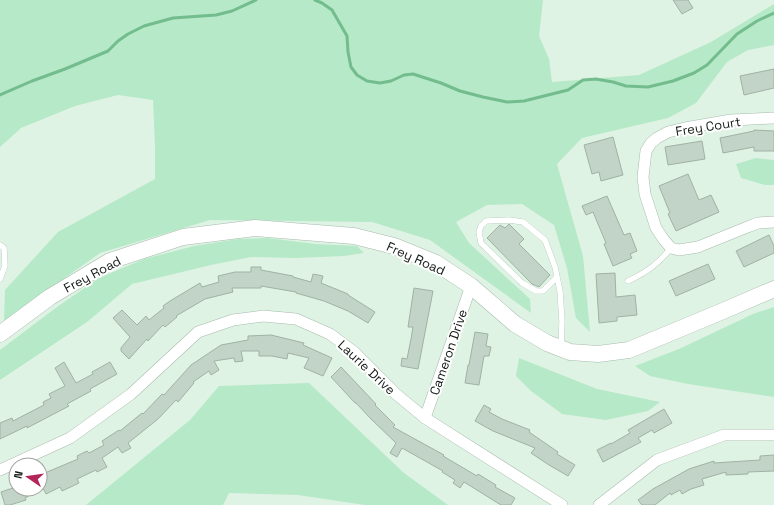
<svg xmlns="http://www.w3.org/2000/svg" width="774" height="505" font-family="'Space Grotesk',sans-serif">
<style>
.green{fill:#b6e9c7}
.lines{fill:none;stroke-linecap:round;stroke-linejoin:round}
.stream{stroke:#73bc8d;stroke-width:3}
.building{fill:#c1d4c7;stroke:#9fb2a4}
.lane-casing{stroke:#a7bbad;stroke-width:6}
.street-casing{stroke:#a7bbad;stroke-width:12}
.secondary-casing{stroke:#a7bbad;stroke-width:17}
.lane{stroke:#fff;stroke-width:5.5}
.street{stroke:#fff;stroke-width:11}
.secondary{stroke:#fff;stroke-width:16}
.labels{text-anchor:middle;stroke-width:4;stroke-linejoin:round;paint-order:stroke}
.street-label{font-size:13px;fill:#121915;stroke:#fff}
</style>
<rect width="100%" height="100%" fill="#dff3e5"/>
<!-- green -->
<g class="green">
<path d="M0,0H543L539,36L549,59L552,82L639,75L711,42L774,4V45L748,50L727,62L696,103L668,118L582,138L557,164L583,256L590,332L576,318L567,268L554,225L522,204L487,205L456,222L469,243L530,299L531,313L430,240L372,222L210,220L100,253L4,321L5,290L58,232L155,179V146L153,100L118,95L75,106L21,128L0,147Z"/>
<path d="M756,158L774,160V185H765L741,178L736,164Z"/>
<path d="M267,238L316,244L357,246L364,253L344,256L295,258L251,257L211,265L132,284L87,322L0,380V350L57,307L99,278L144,259L194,246L238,239Z"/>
<path d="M774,307V397L688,384L650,376L635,366L679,349L753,314Z"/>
<path d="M519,358L597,389L660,402L648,411L606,420L562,414L531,391L516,376Z"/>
<path d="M309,383L404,473L448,505H365L298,495L229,493L223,505H86L190,420L219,386Z"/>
</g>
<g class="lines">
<!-- stream -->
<g class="stream">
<path d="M315,0L322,3L332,10L347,36L348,52L351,67L357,75L367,81L380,83L391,81L404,75L413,74L441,83L460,91L483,97L507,102L524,101L568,90L583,80L596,79L613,82L626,86L648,87L673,81L694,73L707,65L737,34L757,21L774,13"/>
<path d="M0,95L32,81L65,69L108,51L118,41L128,34L144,26L173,18L216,15L232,11L256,0"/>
</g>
</g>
<!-- building -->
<g class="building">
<path d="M673,0H688L693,8L682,14Z"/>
<path d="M774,69V88L744,95L740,76Z"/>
<path d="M754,130L774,131V151H754V147L723,153L720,138L754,131Z"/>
<path d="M613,137L623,175L601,181L599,172L592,174L584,145Z"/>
<path d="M702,141L705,159L668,165L665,147Z"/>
<path d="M688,174L699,200L711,195L719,212L676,231L668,214L670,213L659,186Z"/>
<path d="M607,196L624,235L630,233L637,251L630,254L632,258L613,266L604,244L606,243L593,212L586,215L582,206Z"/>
<path d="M509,224L524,239L519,244L550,275L539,287L532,284L487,238L500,225L505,228Z"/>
<path d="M769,235L774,246V253L744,267L736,251Z"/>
<path d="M708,264L715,279L676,296L669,281Z"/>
<path d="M251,267H261V270L293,276V277L311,282L313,274L323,276L321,283L348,294V295L375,312L368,323L348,311L324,301L296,293V292L261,286V288H232L233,292L205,299L176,316L177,317L165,327L163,325L148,341L147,339L129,359L121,351V348L130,337L113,318L122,310L137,325L146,316L149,320L164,308L163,306L170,301L200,283L202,287L219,282L218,276L235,272H251Z"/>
<path d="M615,273L616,297L635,295L637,315L617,317V321L599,323L596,274Z"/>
<path d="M414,288L433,291L418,369L401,366L402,358L407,359L411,339L413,327H408Z"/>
<path d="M475,332L488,334L486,346L491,347L489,356H484L479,385L465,383L468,365H469Z"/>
<path d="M271,335L304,343L303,345L332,358L323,376L304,368L309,358L288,353L287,359L272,356H259V351H241L243,361L235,362L234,358L214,361L219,370L211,375L209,371L193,382L194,383L178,402L176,400L158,419L128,443L131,448L122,453L118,447L102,458L107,467L97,472L96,470L77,479L79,483L62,491L60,487L46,494L43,488L25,498L26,500L10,505H5L1,492L16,487V489H40V475L78,459L77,456L87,451L89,453L104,445L102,441L119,430L120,431L142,413L143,414L162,394L164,395L191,365L221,345L248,340V336Z"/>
<path d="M64,362L76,383L93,374L92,372L110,362L117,374L90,389L91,391L67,404L69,406L27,428V426L0,439V423L12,418L13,421L44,405L43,402L51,398L49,394L65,386L55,368Z"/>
<path d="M341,367L376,404L375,405L395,425L393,427L444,455L443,456L477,476L478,474L496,485L495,487L515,498L511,505H501L464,482L460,488L453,483L455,480L442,472L443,471L402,448L397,457L390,453L396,443L371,419L356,403H355L331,377Z"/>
<path d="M484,405L491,409L489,412L502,419L530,430L529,432L558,452L557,454L575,465L568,476L549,465L531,453L535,448L493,431L475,421Z"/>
<path d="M664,409L672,423L654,433L652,430L638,438L641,442L603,462L597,450L611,443V444L630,433L628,430Z"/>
<path d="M774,455V471L748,472V474L726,475V472L702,479L704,485L691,489L682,494L680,490L671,495L670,493L655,505H642L638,500L653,489L689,469L714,461V463L760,460V456Z"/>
</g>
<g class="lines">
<!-- lane casing -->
<g class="lane-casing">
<g id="lane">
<path d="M0,245L4,248L5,266L0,279"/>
<path d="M557,277L543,291H536L522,283L481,243L479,232L481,226L486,221L509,220L523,222L545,240L555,267L560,291L562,322L561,346"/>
<path d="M628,281C647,272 658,264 671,248"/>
</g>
</g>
<!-- street casing -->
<g class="street-casing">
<g id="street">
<path d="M774,118L731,120L685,128L668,132L657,138L651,143L646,151L643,177L645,194L656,228L664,240L671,248L679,250L698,247L745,228L758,223L774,222"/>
<path d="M425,418L471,286"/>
<path d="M0,470L70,438L131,394L198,332L233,320L263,316L296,319L330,334L354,352L396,394L425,418L562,505"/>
<path d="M599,505L657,460L724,435H774"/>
</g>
</g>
<!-- secondary casing -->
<g class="secondary-casing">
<path id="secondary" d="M0,334L50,297L110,261L183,237L255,228L354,236L394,246L436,263L471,286L515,324L547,343L570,352L598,354L629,350L723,311L774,289"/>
</g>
<!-- lane -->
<use href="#lane" class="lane"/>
<!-- street -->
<use href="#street" class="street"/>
<!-- secondary -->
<use href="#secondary" class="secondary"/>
</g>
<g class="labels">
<!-- street labels -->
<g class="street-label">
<text transform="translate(708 126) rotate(-9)" y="5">Frey Court</text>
<text transform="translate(416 258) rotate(24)" y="5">Frey Road</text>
<text transform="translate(92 274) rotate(-28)" y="5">Frey Road</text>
<text transform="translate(448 352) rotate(-71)" y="5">Cameron Drive</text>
<text transform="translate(367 367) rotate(43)" y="5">Laurie Drive</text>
</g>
</g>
<!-- north arrow -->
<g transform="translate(28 477) rotate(283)"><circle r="19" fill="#ffffff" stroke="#a0a3a1"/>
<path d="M0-3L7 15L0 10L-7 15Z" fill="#b32458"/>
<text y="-6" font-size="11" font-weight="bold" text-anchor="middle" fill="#121915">N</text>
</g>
</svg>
